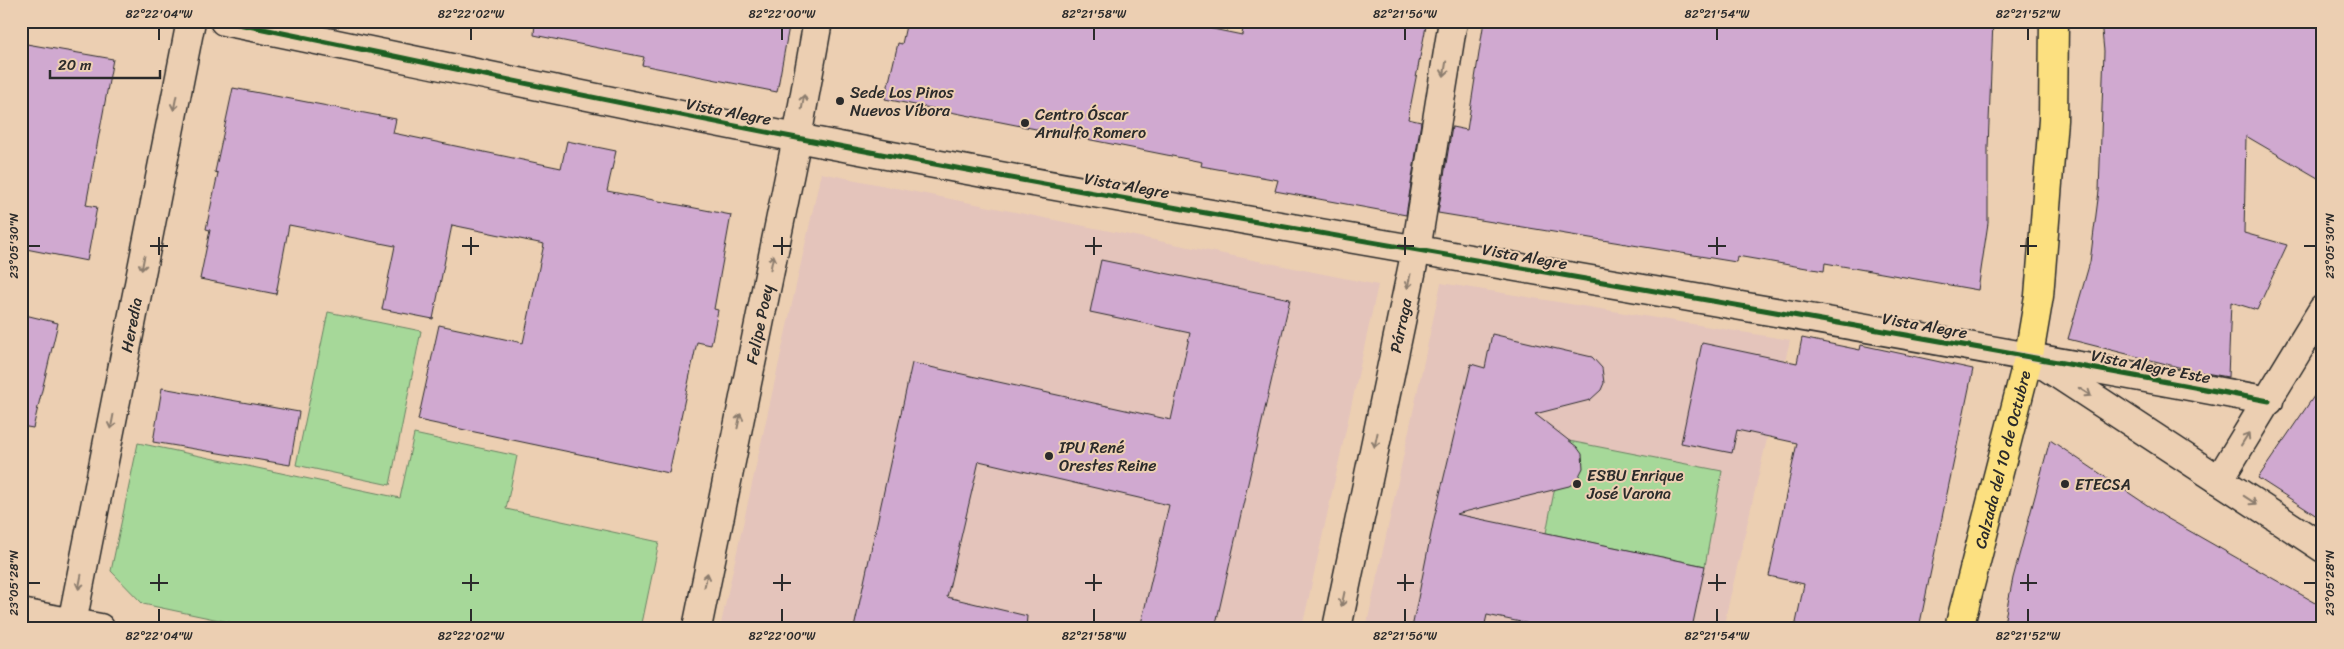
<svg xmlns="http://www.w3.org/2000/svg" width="2344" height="649" font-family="Sriracha,sans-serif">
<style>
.built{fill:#e4c4bb}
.green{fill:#a6d899;stroke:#688262}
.building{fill:#d0a9d0;stroke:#2b2b2b}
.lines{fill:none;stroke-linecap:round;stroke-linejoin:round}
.minor-casing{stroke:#2b2b2b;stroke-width:31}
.primary-casing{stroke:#2b2b2b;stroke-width:31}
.minor{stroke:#eccfb2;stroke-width:28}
.primary{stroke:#fce080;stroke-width:28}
.cycleway-casing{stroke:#eccfb2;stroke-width:8}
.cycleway{stroke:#1b5e20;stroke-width:5}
.oneway{stroke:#8c7d6e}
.ticks{fill:none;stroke:#2b2b2b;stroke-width:2}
.poi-dot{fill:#2b2b2b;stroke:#eccfb2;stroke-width:2}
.labels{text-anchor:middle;stroke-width:4;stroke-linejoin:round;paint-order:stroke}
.poi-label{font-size:16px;fill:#2b2b2b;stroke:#eccfb2;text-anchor:start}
.street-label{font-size:16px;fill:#2b2b2b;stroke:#eccfb2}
.neatline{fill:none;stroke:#2b2b2b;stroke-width:2}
.ticks-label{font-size:12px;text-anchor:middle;fill:#2b2b2b}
</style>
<rect width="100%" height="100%" fill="#eccfb2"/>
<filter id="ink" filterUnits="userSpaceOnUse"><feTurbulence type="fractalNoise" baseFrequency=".02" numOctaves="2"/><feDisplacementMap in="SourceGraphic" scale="10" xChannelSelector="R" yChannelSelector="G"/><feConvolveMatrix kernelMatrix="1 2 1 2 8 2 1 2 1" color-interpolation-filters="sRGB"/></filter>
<g filter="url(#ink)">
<!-- built -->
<g class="built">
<path d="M821,173L1378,285L1302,628H720Z"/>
<path d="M1441,283L1790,340L1723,628H1366Z"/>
</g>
<!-- green -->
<g class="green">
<path d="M328,312L421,331L390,485L296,465Z"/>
<path d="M414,434L517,456L506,509L659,542L641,628H257L143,604L111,571L138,443L400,498Z"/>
<path d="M1564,440L1722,471L1705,566L1546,533Z"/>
</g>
<!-- building -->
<g class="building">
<path d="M535,21H790L777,92L642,65L644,57L534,35Z"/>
<path d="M907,21H1138L1165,27L1166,21H1174L1242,35L1244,21H1427L1408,119L1421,122L1406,215L1275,191L1278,180L1201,166L1202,162L885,99L898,43L902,44Z"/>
<path d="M1484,21H1993L1988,147V223L1978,290L1825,263L1824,271L1737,256L1736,262L1438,213L1452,127L1467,130Z"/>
<path d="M2101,21H2323V181L2246,136L2244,233L2287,245L2257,310L2231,302L2228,377L2194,371L2068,339L2090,262L2099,191L2104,51Z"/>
<path d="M21,43L113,59L86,205L97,207L87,261L21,248Z"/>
<path d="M233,88L396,119L393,133L561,168L567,141L616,151L607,191L731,215L714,309L718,310L711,345L697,342L669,473L418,420L439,325L523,343L544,244L452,225L433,319L382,309L395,246L289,225L276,294L200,279L210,230L206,229L218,173L215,172Z"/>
<path d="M1101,260L1290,299L1215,628H1140L1169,505L979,461L947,597L1027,616L1026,628H854L912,363L1171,420L1190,333L1090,312Z"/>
<path d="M21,314L58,323L33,428L21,426Z"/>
<path d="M1492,334L1592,357L1602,368L1604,383L1601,390L1590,400L1535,414L1577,447L1582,454L1583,468L1576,482L1569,486L1456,514L1705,566L1692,628H1549L1487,615L1484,628H1412L1434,519L1471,364L1485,368Z"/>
<path d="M1802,338L1860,350L1861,345L1973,369L1919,628H1795L1804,584L1769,576L1797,443L1737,430L1732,453L1681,443L1702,343L1797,363Z"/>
<path d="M2323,383V520L2258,478Z"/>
<path d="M162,388L299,412L290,465L153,442Z"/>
<path d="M2050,440L2165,517L2323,607V628H2003L2013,578Z"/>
</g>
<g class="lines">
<!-- minor casing -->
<g class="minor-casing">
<g id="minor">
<path d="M224,21C415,60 606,101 797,138C1286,232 1779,308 2269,401"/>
<path d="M2041,363L2323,548"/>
<path d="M2219,480L2323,309"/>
<path d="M21,613L100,628"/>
<path id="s1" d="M71,628L191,21"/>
<path id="s2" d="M697,628L797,138L818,21"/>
<path id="s3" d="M1337,628L1416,250L1453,21"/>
</g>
</g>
<!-- primary casing -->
<g class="primary-casing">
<g id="primary">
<path id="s4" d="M1959,628L2029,355L2039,296L2053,120L2054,21"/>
</g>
</g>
<!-- minor -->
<use href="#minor" class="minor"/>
<!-- primary -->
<use href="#primary" class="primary"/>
<!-- cycleway casing -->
<g class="cycleway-casing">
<path id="cycleway" d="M224,21C415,60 606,101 797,138C1286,232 1779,308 2269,401"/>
</g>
<!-- cycleway -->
<use href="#cycleway" class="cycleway"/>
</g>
<!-- one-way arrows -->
<defs><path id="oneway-shaft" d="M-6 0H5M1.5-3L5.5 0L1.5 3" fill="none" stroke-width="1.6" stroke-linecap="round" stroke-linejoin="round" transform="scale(1.25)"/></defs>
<g class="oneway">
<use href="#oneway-shaft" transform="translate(1445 69) rotate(99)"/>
<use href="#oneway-shaft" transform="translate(803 102) rotate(-80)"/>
<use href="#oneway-shaft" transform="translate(175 103) rotate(101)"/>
<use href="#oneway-shaft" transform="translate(772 262) rotate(-78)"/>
<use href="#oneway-shaft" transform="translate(143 263) rotate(101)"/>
<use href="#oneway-shaft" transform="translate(1409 281) rotate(102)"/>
<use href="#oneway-shaft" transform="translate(2085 392) rotate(33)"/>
<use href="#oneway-shaft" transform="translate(739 421) rotate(-78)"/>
<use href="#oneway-shaft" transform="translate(112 422) rotate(101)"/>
<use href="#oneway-shaft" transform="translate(2245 439) rotate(-58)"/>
<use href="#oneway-shaft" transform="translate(1376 440) rotate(102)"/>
<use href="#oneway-shaft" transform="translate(2250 500) rotate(33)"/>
<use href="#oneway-shaft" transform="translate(706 580) rotate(-78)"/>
<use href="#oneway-shaft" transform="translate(80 582) rotate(101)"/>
<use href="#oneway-shaft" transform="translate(1343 599) rotate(102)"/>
</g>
</g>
<!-- ticks -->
<path class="ticks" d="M159,28V40M471,28V40M782,28V40M1094,28V40M1405,28V40M1717,28V40M2028,28V40M159,237V255M471,237V255M782,237V255M1094,237V255M1405,237V255M1717,237V255M2028,237V255M28,246H40M150,246H168M462,246H479M773,246H791M1085,246H1102M1397,246H1414M1708,246H1726M2020,246H2037M2304,246H2316M159,574V591M471,574V591M782,574V591M1094,574V591M1405,574V591M1717,574V591M2028,574V591M28,583H40M150,583H168M462,583H479M773,583H791M1085,583H1102M1397,583H1414M1708,583H1726M2020,583H2037M2304,583H2316M159,609V622M471,609V622M782,609V622M1094,609V622M1405,609V622M1717,609V622M2028,609V622"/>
<!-- markers -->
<g class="poi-dot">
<circle cx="840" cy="101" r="5"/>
<circle cx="1025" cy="123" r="5"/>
<circle cx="1049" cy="456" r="5"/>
<circle cx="1577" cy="484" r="5"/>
<circle cx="2065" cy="484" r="5"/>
</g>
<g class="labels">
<!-- poi labels -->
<g class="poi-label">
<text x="850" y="98">Sede Los Pinos<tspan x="850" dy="18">Nuevos Víbora</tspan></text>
<text x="1035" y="120">Centro Óscar<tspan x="1035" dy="18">Arnulfo Romero</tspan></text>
<text x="1059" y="453">IPU René<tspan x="1059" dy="18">Orestes Reine</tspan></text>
<text x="1587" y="481">ESBU Enrique<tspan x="1587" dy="18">José Varona</tspan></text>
<text x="2075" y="490">ETECSA</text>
</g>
<!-- street labels -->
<g class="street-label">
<text transform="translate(729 111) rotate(11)" y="6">Vista Alegre</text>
<text transform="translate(1127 185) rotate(10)" y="6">Vista Alegre</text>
<text transform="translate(1525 256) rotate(10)" y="6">Vista Alegre</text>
<text dy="6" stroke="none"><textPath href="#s1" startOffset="309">Heredia</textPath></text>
<text dy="6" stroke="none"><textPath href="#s2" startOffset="310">Felipe Poey</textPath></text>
<text dy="6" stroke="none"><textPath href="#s3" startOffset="309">Párraga</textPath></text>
<text transform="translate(1925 325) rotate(10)" y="6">Vista Alegre</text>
<text transform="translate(2151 366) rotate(11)" y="6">Vista Alegre Este</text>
<text dy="6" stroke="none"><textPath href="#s4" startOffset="174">Calzada del 10 de Octubre</textPath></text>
</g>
</g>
<!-- margin -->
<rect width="2344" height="649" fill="none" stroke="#eccfb2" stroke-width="55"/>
<!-- scale -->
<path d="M50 70v8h110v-8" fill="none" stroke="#2b2b2b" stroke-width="2.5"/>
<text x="58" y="70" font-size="15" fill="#2b2b2b" stroke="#eccfb2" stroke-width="4" paint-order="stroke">20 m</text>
<rect x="28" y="28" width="2288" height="594" class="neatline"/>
<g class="ticks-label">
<text x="159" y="18">82°22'04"W</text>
<text x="471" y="18">82°22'02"W</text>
<text x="782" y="18">82°22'00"W</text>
<text x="1094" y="18">82°21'58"W</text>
<text x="1405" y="18">82°21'56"W</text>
<text x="1717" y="18">82°21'54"W</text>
<text x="2028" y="18">82°21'52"W</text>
<text transform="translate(14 246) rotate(-90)" y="4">23°05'30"N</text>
<text transform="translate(2330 246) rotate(-90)" y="4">23°05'30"N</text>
<text transform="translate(14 583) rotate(-90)" y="4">23°05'28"N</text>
<text transform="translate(2330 583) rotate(-90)" y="4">23°05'28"N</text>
<text x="159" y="640">82°22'04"W</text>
<text x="471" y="640">82°22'02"W</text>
<text x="782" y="640">82°22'00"W</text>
<text x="1094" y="640">82°21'58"W</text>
<text x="1405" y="640">82°21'56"W</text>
<text x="1717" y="640">82°21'54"W</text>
<text x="2028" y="640">82°21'52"W</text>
</g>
</svg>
